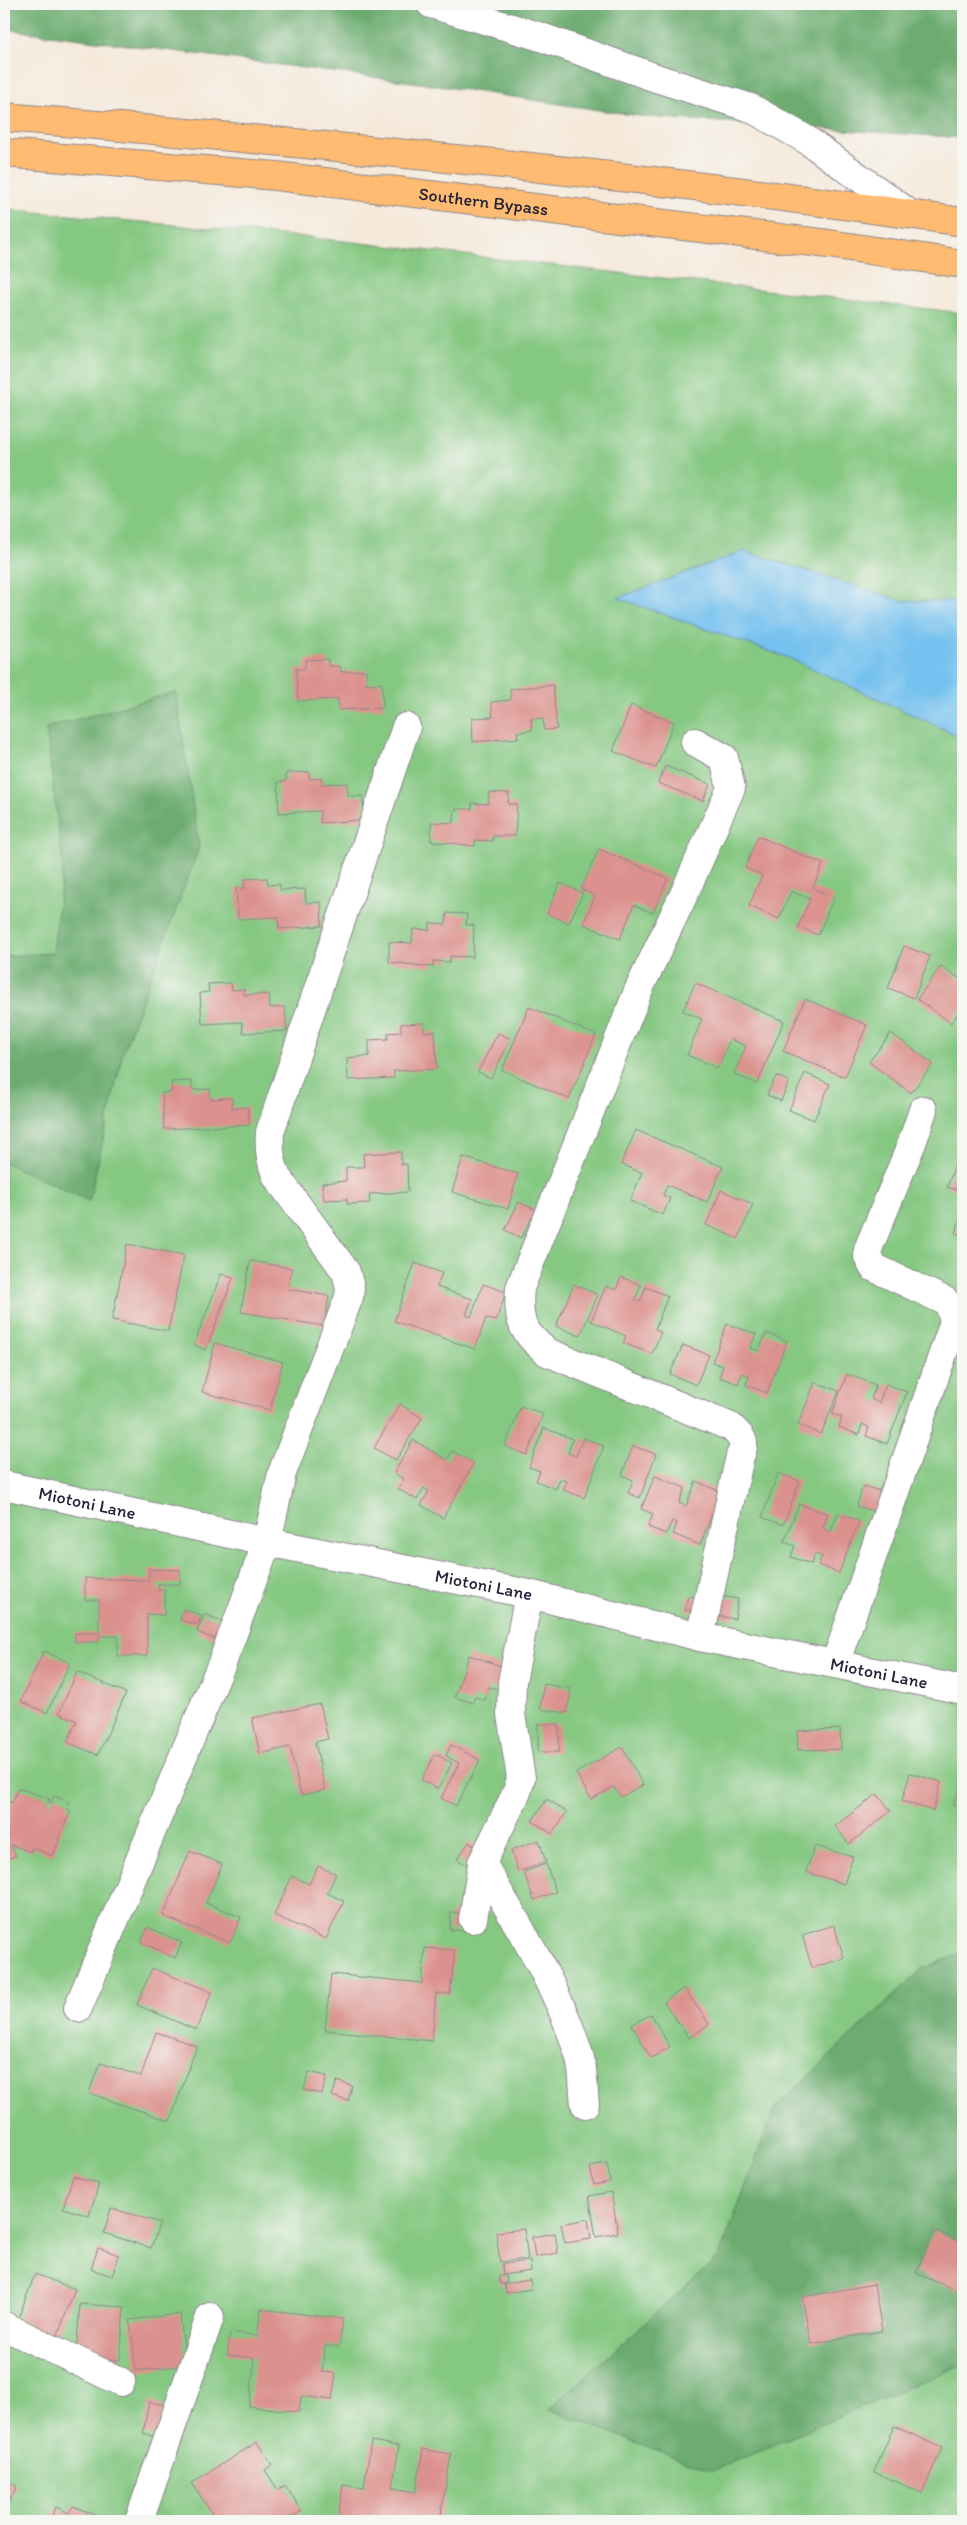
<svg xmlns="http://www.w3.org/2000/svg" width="967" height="2525" font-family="Itim,sans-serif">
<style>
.green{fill:#85c882;stroke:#54755e}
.forest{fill:#6cac70;stroke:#476756}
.water{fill:#75c1ef;stroke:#4c7295}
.building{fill:#db918d}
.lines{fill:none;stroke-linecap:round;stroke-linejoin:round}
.minor-casing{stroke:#8c868a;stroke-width:30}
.highway-casing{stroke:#8c868a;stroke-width:30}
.minor{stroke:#fff;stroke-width:28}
.highway{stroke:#febb71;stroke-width:28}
.labels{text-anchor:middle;stroke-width:4;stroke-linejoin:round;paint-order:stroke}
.street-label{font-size:18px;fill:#22223b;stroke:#f6f6f2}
</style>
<rect width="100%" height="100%" fill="#f6f6f2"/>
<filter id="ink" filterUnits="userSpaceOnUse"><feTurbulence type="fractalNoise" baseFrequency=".02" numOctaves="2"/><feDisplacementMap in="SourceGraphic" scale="10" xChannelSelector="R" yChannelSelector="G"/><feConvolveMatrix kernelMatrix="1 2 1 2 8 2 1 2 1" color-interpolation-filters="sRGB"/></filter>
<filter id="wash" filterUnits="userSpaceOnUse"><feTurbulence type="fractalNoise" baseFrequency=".0096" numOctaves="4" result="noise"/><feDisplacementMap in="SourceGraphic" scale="20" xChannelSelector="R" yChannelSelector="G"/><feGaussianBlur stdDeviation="1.12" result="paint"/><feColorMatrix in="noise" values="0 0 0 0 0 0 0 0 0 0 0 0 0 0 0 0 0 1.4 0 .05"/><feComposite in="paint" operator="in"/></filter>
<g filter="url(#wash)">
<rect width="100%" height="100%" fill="#f5e9da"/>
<!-- green -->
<path class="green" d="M4,209L344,241L963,313V2521H4Z"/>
<!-- forest -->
<g class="forest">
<path d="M4,4H963V138L646,117L426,84L4,29Z"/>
<path d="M176,692L199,847L123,1052L89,1201L4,1162V956L53,953L63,867L46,728Z"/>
<path d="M963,1952V2364L712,2471L549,2409L719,2257L775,2108L922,1969Z"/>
</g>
<!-- water -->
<path class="water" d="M744,551L903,601H963V738L789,658L618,598Z"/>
<g id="blocks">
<!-- building -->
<g class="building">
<path d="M328,659V666H340L341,672L366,670V684L382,683L383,708L339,710L338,699L298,701L296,669H305V660Z"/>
<path d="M553,685L557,729L544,730L543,718L531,719L532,730L517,732L518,738L473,742L472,718L493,717L491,702L511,700L510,689Z"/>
<path d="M631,705L674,722L656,768L613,751Z"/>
<path d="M665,766L710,784L703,801L658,783Z"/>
<path d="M309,772V779L322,778V784L347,783L348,796H363L364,820L320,823V811L279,813L278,782L286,781V773Z"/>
<path d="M489,792L509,793L508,804H517L515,836H493L492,841L475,840V846L431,841V822L454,823L455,809H472V803L488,804Z"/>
<path d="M758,836L823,864L813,888L834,897L818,935L798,927L810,899L791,891L779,919L749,906L762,875L745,868Z"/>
<path d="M599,849L668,878L653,913L634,905L620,939L583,924L595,896L581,889Z"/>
<path d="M267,878L268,885L280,884V890L305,889L306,903L321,902L322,926L279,929L278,917L238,919L236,888H245L244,879Z"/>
<path d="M560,883L583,893L569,923L547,914Z"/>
<path d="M447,913L467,914L466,925H474L473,957L450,956V962L433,961V967L389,962V942L412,943L413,929L430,930V923L446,924Z"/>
<path d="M904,946L930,956L914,998L888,988Z"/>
<path d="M941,966L963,981V1006L951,1023L917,999Z"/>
<path d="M231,983L232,990L244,989V995L269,994L270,1008L285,1007L287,1031L243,1033L242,1022L202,1024L200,993L209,992L208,984Z"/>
<path d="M695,983L784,1021L757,1084L734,1074L746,1046L730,1039L718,1068L687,1055L702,1019L683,1011Z"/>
<path d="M805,999L867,1025L845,1077L783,1051Z"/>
<path d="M529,1007L596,1035L569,1099L502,1070Z"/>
<path d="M424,1023V1032L435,1031L437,1069L394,1071V1078L348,1080L347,1058L369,1056V1040L388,1039V1033L401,1032V1024Z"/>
<path d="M498,1033L511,1039L491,1078L478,1072Z"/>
<path d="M891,1033L933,1064L911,1093L869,1062Z"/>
<path d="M805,1073L830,1084L814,1120L789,1110Z"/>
<path d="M776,1076L789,1081L781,1101L767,1095Z"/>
<path d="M192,1081V1090L210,1089V1099L232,1098V1108L248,1107L249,1125L164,1129L162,1093L172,1092L171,1082Z"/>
<path d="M636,1130L723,1167L707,1202L667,1185L663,1195L670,1198L663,1215L630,1201L642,1173L621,1164Z"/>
<path d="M960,1151L963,1152V1192L947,1187Z"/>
<path d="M401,1152V1165L407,1164L408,1192L369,1194L370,1203L347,1204V1199L324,1200L322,1183L346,1181V1167H364L363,1154Z"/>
<path d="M463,1157L518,1174L508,1209L452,1192Z"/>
<path d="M721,1190L753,1204L738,1239L706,1225Z"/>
<path d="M519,1202L536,1210L521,1238L505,1230Z"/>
<path d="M963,1213V1236L955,1233Z"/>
<path d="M127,1244L184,1255L168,1331L112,1320Z"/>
<path d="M250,1261L292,1268L288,1289L329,1296L324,1326L241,1312Z"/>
<path d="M415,1263L442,1273L437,1287L472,1299L466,1315L471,1317L483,1284L506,1292L496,1321L486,1318L475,1349L394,1321Z"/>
<path d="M221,1274L233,1278L206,1350L194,1345Z"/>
<path d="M621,1277L641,1285L635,1300L640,1302L646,1287L668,1296L655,1329L661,1332L652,1354L623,1343L626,1336L591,1321L606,1286L616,1290Z"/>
<path d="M574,1284L598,1295L580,1336L556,1326Z"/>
<path d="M727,1324L756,1334L750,1348L759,1351L766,1333L787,1341L767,1393L746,1385L749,1376L742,1373L738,1384L719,1377L723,1366L712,1362Z"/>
<path d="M215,1343L283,1362L270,1410L202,1392Z"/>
<path d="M683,1345L709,1355L696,1385L670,1374Z"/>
<path d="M847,1374L876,1385L871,1399L879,1403L886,1384L907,1392L887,1444L866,1436L869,1427L862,1424L859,1435L839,1427L842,1417L832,1414Z"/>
<path d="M815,1382L839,1391L821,1434L798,1425Z"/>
<path d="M400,1404L422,1418L396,1460L374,1448Z"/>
<path d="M521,1406L543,1414L527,1455L505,1446Z"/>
<path d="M544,1428L573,1439L568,1453L576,1456L583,1438L604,1446L584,1498L563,1490L567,1481L560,1479L556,1489L536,1481L540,1471L529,1467Z"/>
<path d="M413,1440L447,1460L452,1451L474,1463L443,1518L421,1505L429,1491L424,1488L417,1500L398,1489L404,1479L394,1473Z"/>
<path d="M633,1446L656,1454L640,1498L628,1493L633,1480L622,1475Z"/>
<path d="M778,1473L800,1481L783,1525L762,1517Z"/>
<path d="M655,1476L685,1488L679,1503L686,1506L696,1481L721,1492L700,1545L673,1534L677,1523L672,1521L666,1534L648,1527L653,1514L641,1509Z"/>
<path d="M863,1486L883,1492L876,1512L857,1506Z"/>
<path d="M799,1504L828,1514L823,1528L831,1532L838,1513L859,1521L839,1573L818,1565L822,1556L815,1554L811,1564L791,1557L795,1546L784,1542Z"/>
<path d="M149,1569L180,1570V1584H158V1590H165L164,1615L147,1614V1656H118V1636H99V1642H75V1633H99V1600H85V1578L149,1580Z"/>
<path d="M688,1596L702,1598L700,1613L685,1610Z"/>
<path d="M720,1596L738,1599L735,1619L717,1616Z"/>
<path d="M183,1609L201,1615L198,1625L180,1620Z"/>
<path d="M204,1614L227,1623L220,1641L197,1632Z"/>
<path d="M44,1651L70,1663L47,1713L21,1701Z"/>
<path d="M469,1655L504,1667L497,1689L489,1687L485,1700L475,1697L473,1703L455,1697Z"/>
<path d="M77,1672L126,1693L98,1755L67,1742L77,1721L59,1713Z"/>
<path d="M544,1684L571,1689L567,1713L540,1709Z"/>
<path d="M320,1704L328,1739L315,1742L325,1790L301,1795L290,1747L260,1754L252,1718Z"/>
<rect x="538" y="1724" width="21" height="28"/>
<path d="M840,1729L841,1749L798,1750L797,1731Z"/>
<path d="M451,1745L480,1760L456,1806L441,1798L459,1763L446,1756Z"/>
<path d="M622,1747L643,1785L621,1797L614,1787L591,1799L576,1773Z"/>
<path d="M435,1754L452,1763L438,1789L421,1780Z"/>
<path d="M910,1773L941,1782L933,1811L902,1801Z"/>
<path d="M963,1781V1809L953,1805Z"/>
<path d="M18,1788L50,1799L48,1802L51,1803L54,1796L69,1802L67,1809L71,1811L58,1838L60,1839L53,1856L32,1848L31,1852L11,1845L16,1856L4,1860V1827L6,1821L4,1820V1800L12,1803Z"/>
<path d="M877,1794L891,1811L849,1844L835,1826Z"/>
<path d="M547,1799L567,1812L552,1834L532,1821Z"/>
<path d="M539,1840L546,1862L518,1872L511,1850Z"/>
<path d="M469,1842L484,1851L472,1868L457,1859Z"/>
<path d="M815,1846L853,1857L844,1884L806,1872Z"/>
<path d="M190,1851L222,1864L206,1903L241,1917L230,1943L163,1916Z"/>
<path d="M546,1864L556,1892L534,1900L524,1872Z"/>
<path d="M318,1866L336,1874L327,1893L344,1901L326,1939L274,1915L292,1876L309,1884Z"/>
<path d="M451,1912L469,1913V1931L450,1930Z"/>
<path d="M834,1925L844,1958L812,1968L802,1935Z"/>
<path d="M148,1927L182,1943L175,1958L141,1942Z"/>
<path d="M425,1948L455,1950L450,1994L436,1993L432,2041L325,2030L331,1974L422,1983Z"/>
<path d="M152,1968L212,1992L196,2030L137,2005Z"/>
<path d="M684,1988L709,2024L689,2038L664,2002Z"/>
<path d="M651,2014L670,2047L651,2058L632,2025Z"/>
<path d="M156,2032L197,2046L170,2121L89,2093L100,2063L141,2076Z"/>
<path d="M309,2072L327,2076L322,2094L304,2090Z"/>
<path d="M337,2081L352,2086L348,2101L332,2096Z"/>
<path d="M607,2164L610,2182L594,2185L590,2167Z"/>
<path d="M73,2176L99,2184L89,2216L63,2208Z"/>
<path d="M611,2192L618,2233L596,2237L589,2196Z"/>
<path d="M111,2208L160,2223L151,2248L104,2233Z"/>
<path d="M588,2219L591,2239L565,2243L561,2224Z"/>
<path d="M524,2229L528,2259L500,2262L496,2232Z"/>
<path d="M934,2231L963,2243V2293L916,2273Z"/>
<path d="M555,2233L558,2253L535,2257L532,2237Z"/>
<path d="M98,2248L119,2255L112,2276L91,2269Z"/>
<path d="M530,2261L531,2271L503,2275L502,2264Z"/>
<path d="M35,2274L75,2289L57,2337L17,2321Z"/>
<path d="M499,2276H506L507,2283L500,2284Z"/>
<path d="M530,2280L532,2289L506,2293L504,2284Z"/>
<path d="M874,2284L882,2331L811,2344L802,2297Z"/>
<path d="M80,2304L124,2307L120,2360L76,2357Z"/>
<path d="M261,2309L343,2319L339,2347L325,2345L322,2372L336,2373L332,2400L301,2396L299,2412L249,2406L255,2358L227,2355L230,2332L257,2336Z"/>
<path d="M180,2314L186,2365L136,2371L130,2320Z"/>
<path d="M149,2402L164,2405L157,2437L143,2434Z"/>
<path d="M894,2426L942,2448L922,2493L874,2472Z"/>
<path d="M371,2441L399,2446L392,2488L416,2492L423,2449L451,2454L440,2521H367L338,2517L343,2485L364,2488Z"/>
<path d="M257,2442L272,2465L265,2470L278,2490L285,2485L302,2511L285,2521H217L192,2483Z"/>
<path d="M4,2480L17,2486L4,2512Z"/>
<path d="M73,2506L101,2518L99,2521H50L56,2507L69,2513Z"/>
</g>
</g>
</g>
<g filter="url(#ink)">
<use href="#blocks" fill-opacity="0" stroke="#8c868a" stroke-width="1"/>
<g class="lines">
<!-- minor casing -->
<g class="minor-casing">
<g id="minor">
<path d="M431,4L538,36L659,79L751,108L807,140L910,214"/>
<path d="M695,742L724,758L731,788L685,892L638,991L520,1288C517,1321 522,1332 547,1352L731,1427C742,1437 747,1442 740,1456L700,1637"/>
<path id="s1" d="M4,1485L267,1542L529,1594L700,1637L963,1690"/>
<path d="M835,1664L954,1322L950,1306L945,1301L873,1267L868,1257V1249L912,1143L923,1110"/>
<path d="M482,1863C517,1925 558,1986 579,2055C584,2070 583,2089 585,2104"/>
<path d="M473,1919L482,1863L517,1792L521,1778L511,1714L512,1682L529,1594"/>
<path d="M78,2008L222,1663L267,1542L282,1473L349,1297L350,1288L346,1272L277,1177C270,1161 269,1149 270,1132L406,727"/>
<path d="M4,2326L121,2382"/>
<path d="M139,2521L210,2317"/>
</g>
</g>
<!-- highway casing -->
<g class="highway-casing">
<g id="highway">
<path d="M4,117C324,144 645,175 963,222"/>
<path id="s2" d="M4,153L276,176L829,244L963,264"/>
</g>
</g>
<!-- minor -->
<use href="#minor" class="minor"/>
<!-- highway -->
<use href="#highway" class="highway"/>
</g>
</g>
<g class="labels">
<!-- street labels -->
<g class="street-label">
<text dy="6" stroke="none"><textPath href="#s2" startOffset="482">Southern Bypass</textPath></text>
<text dy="6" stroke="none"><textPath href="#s1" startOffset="85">Miotoni Lane</textPath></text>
<text dy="6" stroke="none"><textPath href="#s1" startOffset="490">Miotoni Lane</textPath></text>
<text dy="6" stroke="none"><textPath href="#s1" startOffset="895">Miotoni Lane</textPath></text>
</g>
</g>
<!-- margin -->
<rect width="967" height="2525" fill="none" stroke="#f6f6f2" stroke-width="20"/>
</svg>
